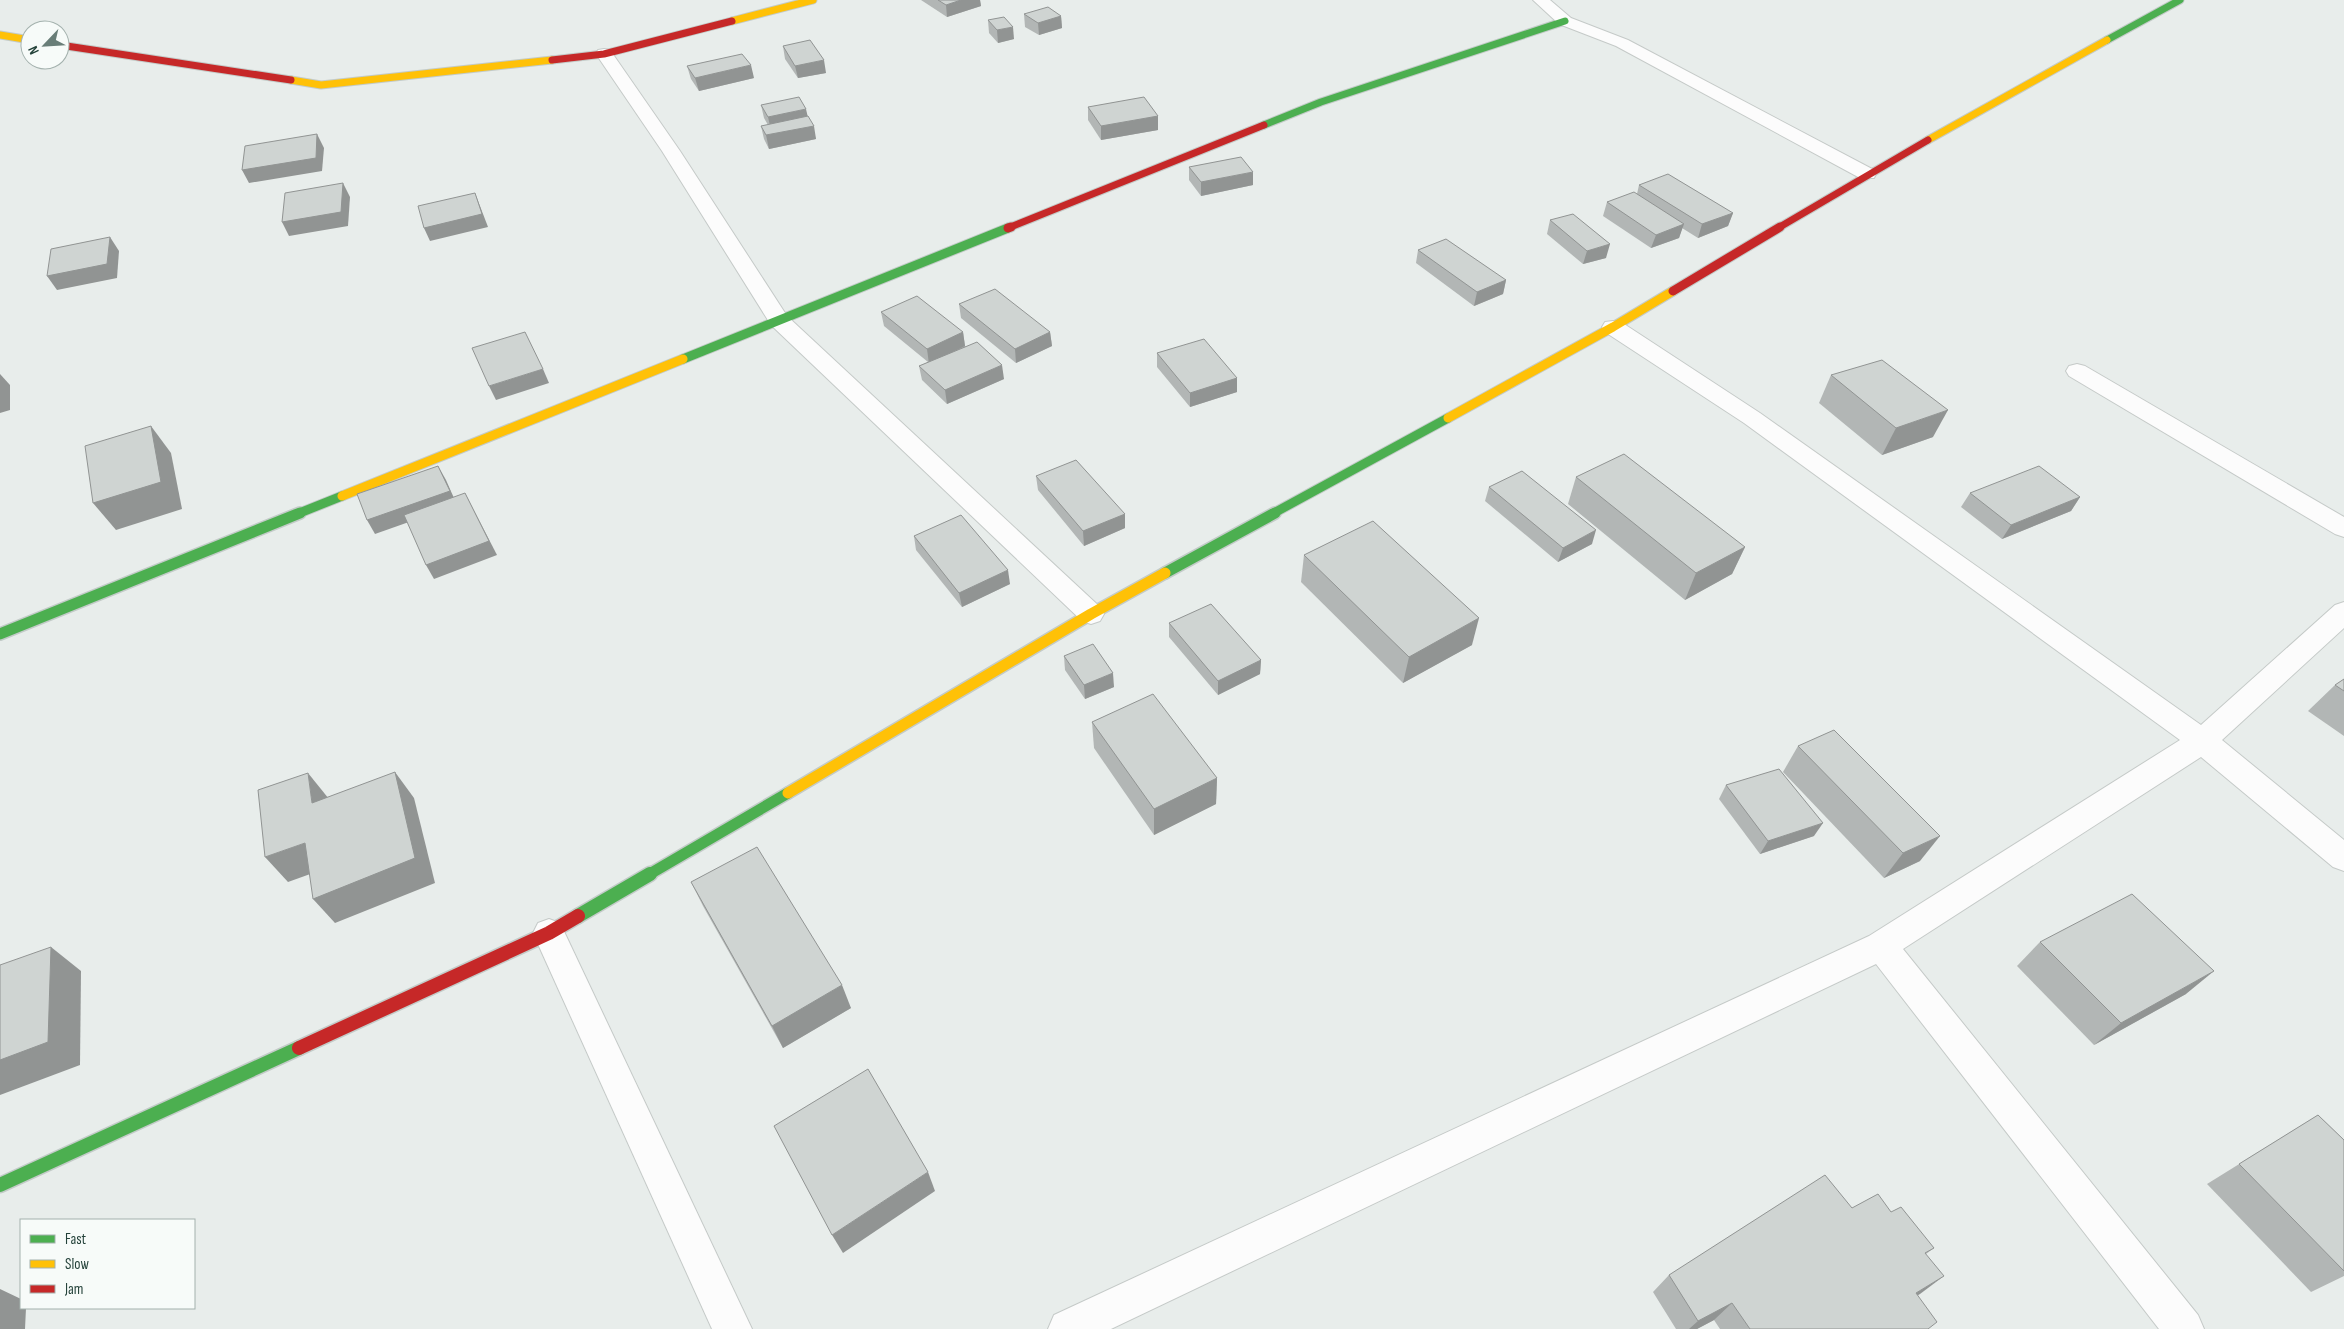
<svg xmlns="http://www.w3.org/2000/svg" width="2344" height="1329" font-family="'Sofia Sans Condensed',sans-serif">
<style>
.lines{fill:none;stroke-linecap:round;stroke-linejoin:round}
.street-casing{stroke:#c5cac8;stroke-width:2}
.fast-far3-casing{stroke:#c3cbc8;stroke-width:9}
.fast-far2-casing{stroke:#c3cbc8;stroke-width:11}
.fast-far1-casing{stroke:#c3cbc8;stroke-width:14}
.fast-casing{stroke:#c3cbc8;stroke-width:17}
.slow-far2-casing{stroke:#c3cbc8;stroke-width:9}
.slow-far1-casing{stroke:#c3cbc8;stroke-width:11}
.slow-casing{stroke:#c3cbc8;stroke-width:14}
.jam-far2-casing{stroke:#c3cbc8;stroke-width:9}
.jam-far1-casing{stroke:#c3cbc8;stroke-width:11}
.jam-casing{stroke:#c3cbc8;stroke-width:17}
.street{fill:#fcfcfc;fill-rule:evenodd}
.fast-far3{stroke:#4caf50;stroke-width:7}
.fast-far2{stroke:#4caf50;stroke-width:9}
.fast-far1{stroke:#4caf50;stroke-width:11}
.fast{stroke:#4caf50;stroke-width:14}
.slow-far2{stroke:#ffc107;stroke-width:7}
.slow-far1{stroke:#ffc107;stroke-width:9}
.slow{stroke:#ffc107;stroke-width:11}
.jam-far2{stroke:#c62828;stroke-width:7}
.jam-far1{stroke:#c62828;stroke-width:9}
.jam{stroke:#c62828;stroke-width:14}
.wall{fill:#b2b6b5}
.shaded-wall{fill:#919493}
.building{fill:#cfd4d2;stroke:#919493}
</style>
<rect width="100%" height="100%" fill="#e8edeb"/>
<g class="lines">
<!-- street casing -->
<g class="street-casing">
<g id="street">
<path d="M1533,0H1550L1571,18L1628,40L1874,170L1876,174L1874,178H1860L1616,46L1559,24Z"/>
<path d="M604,49L610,50L680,151L787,316L1100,607L1104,614L1100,621L1091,624L1082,621L771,325L662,151L596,54L598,50Z"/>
<path d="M1613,321L1621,322L1760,413L2201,725L2335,605L2344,602V628L2222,740L2344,840V871L2333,867L2201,757L1903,949L2198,1315L2204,1329H2159L1876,964L1111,1329H1048L1054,1315L1869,936L2180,740L1744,423L1605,332L1602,327L1605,322Z"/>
<path d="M2077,364L2085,366L2344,517V537L2335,534L2069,376L2066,371L2069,366Z"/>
<path d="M549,919L560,923L752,1329H712L533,933L538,923Z"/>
</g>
</g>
<!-- fast-far3 casing -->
<g class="fast-far3-casing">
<g id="fast-far3">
<path d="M2107,40L2180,0"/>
<path d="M1264,125L1321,102L1565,21"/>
</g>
</g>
<!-- fast-far2 casing -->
<g class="fast-far2-casing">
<g id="fast-far2">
<path d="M683,359L1008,228"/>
<path d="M297,514L342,496"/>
<path d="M1272,514L1448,418"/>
</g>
</g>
<!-- fast-far1 casing -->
<g class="fast-far1-casing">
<g id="fast-far1">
<path d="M1165,573L1275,513"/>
<path d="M0,634L300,513"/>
<path d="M648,875L788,793"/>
</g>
</g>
<!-- fast casing -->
<g class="fast-casing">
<g id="fast">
<path d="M578,916L650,874"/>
<path d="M0,1185L299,1048"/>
</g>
</g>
<!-- slow-far2 casing -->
<g class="slow-far2-casing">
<g id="slow-far2">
<path d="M732,21L813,0"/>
<path d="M0,35L30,40"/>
<path d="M291,80L321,85L552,60"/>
<path d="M1928,140L2107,40"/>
</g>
</g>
<!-- slow-far1 casing -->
<g class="slow-far1-casing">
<g id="slow-far1">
<path d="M1448,418L1613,327L1673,291"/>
<path d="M342,496L683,359"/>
</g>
</g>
<!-- slow casing -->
<g class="slow-casing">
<path id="slow" d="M788,793L1091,614L1165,573"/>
</g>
<!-- jam-far2 casing -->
<g class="jam-far2-casing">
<g id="jam-far2">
<path d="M60,45L291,80"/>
<path d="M552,60L604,54L732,21"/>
<path d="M1008,228L1264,125"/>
<path d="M1778,228L1928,140"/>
</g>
</g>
<!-- jam-far1 casing -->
<g class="jam-far1-casing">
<g id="jam-far1">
<path d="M1008,228L1011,227"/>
<path d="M1673,291L1780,227"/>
</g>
</g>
<!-- jam casing -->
<g class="jam-casing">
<path id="jam" d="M299,1048L549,933L578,916"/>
</g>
<!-- street -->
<use href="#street" class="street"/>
<!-- fast-far3 -->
<use href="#fast-far3" class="fast-far3"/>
<!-- fast-far2 -->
<use href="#fast-far2" class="fast-far2"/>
<!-- fast-far1 -->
<use href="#fast-far1" class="fast-far1"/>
<!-- fast -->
<use href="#fast" class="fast"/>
<!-- slow-far2 -->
<use href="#slow-far2" class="slow-far2"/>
<!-- slow-far1 -->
<use href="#slow-far1" class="slow-far1"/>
<!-- slow -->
<use href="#slow" class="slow"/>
<!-- jam-far2 -->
<use href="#jam-far2" class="jam-far2"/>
<!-- jam-far1 -->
<use href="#jam-far1" class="jam-far1"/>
<!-- jam -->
<use href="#jam" class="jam"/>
</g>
<!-- wall -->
<g class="wall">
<path d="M921,0H980L981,6L947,17Z"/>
<path d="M1024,14L1061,16L1062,28L1039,35L1025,27Z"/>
<path d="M988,20L1014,39L998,43L989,33Z"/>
<path d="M783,46L826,73L798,78L785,59Z"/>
<path d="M687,66L754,78L699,91L691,79Z"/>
<path d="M761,105L808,116L816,139L769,149L764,139L761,126L768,125L764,118Z"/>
<path d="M1088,107L1158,116V130L1101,140L1088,120Z"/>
<path d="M1189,167L1253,185L1201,196L1189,180Z"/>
<path d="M1639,185L1733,213L1728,226L1698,238L1682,228L1679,238L1651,248L1603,216L1607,202L1637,194Z"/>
<path d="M1550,220L1606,258L1583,264L1547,234Z"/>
<path d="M1418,250L1506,280L1503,294L1474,306L1416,263Z"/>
<path d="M959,304L1050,332L1052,346L1016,363L961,318Z"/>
<path d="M881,312L963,332L965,346L1004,379L947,404L922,380L919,366L928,362L884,326Z"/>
<path d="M1157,353L1237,378V392L1190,407L1157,367Z"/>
<path d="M1831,375L1933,437L1882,455L1819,403Z"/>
<path d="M1036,476L1125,514V528L1084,546L1038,490Z"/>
<path d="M1576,477L1745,547L1732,574L1685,600L1568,504Z"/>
<path d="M1489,487L1592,544L1558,562L1485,501Z"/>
<path d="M1970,493L2080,497L2071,511L2002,539L1961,507Z"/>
<path d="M914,536L1010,584L962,607L916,550Z"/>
<path d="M1304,555L1472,645L1403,683L1301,582Z"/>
<path d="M1169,623L1261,660L1260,674L1218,695L1169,637Z"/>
<path d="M1064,656L1114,687L1085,699L1065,670Z"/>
<path d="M2344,679V736L2308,711L2335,685Z"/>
<path d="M1092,722L1217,778L1216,804L1154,835L1094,748Z"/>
<path d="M1798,746L1920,861L1884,878L1783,772Z"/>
<path d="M1726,785L1814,836L1760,854L1719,799Z"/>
<path d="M691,882L851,1008L783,1048L703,906Z"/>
<path d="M2040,942L2186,994L2094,1045L2017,966Z"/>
<path d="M2318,1115L2344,1140V1276L2311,1292L2207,1184Z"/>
<path d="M1852,1208L1891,1212L1934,1248L1926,1254L1917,1295L1928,1329H1720L1714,1320L1697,1329H1676L1653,1292L1669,1275Z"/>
</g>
<!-- shaded-wall -->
<g class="shaded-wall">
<path d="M961,0H980L981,6L947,17L946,5Z"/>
<path d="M1061,16L1062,28L1039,35L1038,23Z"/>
<path d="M1013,27L1014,39L998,43L997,30Z"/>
<path d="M824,60L826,73L798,78L795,66Z"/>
<path d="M751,65L754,78L699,91L695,78Z"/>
<path d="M806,109L809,122L771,130L768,117Z"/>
<path d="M1158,116V130L1101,140V126Z"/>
<path d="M814,126L816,139L769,149L766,135Z"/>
<path d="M317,134L324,148L322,171L249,183L242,170Z"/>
<path d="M1253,172V185L1201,196V182Z"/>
<path d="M343,183L350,197L348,226L289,236L282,222Z"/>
<path d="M475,193L488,227L430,241L424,228Z"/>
<path d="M1733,213L1728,226L1698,238L1702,224Z"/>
<path d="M1684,224L1679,238L1651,248L1656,235Z"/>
<path d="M110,237L119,251L117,278L57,290L47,276Z"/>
<path d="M1610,244L1606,258L1583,264L1587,251Z"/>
<path d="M1506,280L1503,294L1474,306L1477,292Z"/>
<path d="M963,332L965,346L929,364L927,349Z"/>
<path d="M1050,332L1052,346L1016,363L1015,349Z"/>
<path d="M1002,365L1004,379L947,404L945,390Z"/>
<path d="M543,369L549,383L496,400L489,386Z"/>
<path d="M0,374L10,385V410L0,413Z"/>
<path d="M1237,378V392L1190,407V393Z"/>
<path d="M1948,410L1933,437L1882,455L1896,428Z"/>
<path d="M151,426L171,453L182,509L116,530L93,503Z"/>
<path d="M438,466L446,480L457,505L375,534L367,520Z"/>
<path d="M465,493L497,555L434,579L426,565Z"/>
<path d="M2080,497L2071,511L2002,539L2011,525Z"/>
<path d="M1125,514V528L1084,546L1083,531Z"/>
<path d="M1596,530L1592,544L1558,562L1563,548Z"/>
<path d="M1745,547L1732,574L1685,600L1696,573Z"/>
<path d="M1008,570L1010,584L962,607L959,593Z"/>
<path d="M1479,618L1472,645L1403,683L1409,657Z"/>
<path d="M1261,660L1260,674L1218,695V681Z"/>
<path d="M1113,673L1114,687L1085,699L1084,685Z"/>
<path d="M395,772L414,798L435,883L335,923L313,899Z"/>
<path d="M308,773L329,799L312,803Z"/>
<path d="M1217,778L1216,804L1154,835V809Z"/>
<path d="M1823,823L1814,836L1760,854L1768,841Z"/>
<path d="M1940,836L1920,861L1884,878L1903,853Z"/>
<path d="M305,843L327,868L288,882L265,857Z"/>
<path d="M51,947L81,971L80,1065L0,1095V1060Z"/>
<path d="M2214,971L2186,994L2094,1045L2121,1023Z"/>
<path d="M842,985L851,1008L783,1048L772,1026Z"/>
<path d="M928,1172L935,1191L843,1253L832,1235Z"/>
<path d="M1944,1276L1920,1294L1892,1310L1916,1293Z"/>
<path d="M0,1289L21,1299V1308H26L25,1329H0Z"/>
<path d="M1732,1303L1714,1320L1697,1329H1689L1698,1321Z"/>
</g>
<!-- building -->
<g class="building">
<path d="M938,0H961L946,5Z"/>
<path d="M1048,7L1061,16L1038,23L1024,14Z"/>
<path d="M1004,17L1013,27L997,30L988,20Z"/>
<path d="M810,40L824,60L795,66L783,46Z"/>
<path d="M742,54L751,65L695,78L687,66Z"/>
<path d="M799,97L806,109L768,117L761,105Z"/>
<path d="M1144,97L1158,116L1101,126L1088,107Z"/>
<path d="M808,116L814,126L766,135L761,126Z"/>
<path d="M317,134L316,158L242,170L245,146Z"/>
<path d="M1241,157L1253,172L1201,182L1189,167Z"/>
<path d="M1668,174L1733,213L1702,224L1639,185Z"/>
<path d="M343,183L341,212L282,222L285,193Z"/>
<path d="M1634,192L1684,224L1656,235L1607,202Z"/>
<path d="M475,193L482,214L424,228L418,206Z"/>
<path d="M1573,214L1610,244L1587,251L1550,220Z"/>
<path d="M110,237L107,264L47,276L51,249Z"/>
<path d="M1446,239L1506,280L1477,292L1418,250Z"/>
<path d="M995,289L1050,332L1015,349L959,304Z"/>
<path d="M917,296L963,332L927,349L881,312Z"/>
<path d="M525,332L543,369L489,386L472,348Z"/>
<path d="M1204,339L1237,378L1190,393L1157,353Z"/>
<path d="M977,342L1002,365L945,390L919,366Z"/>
<path d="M1882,360L1948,410L1896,428L1831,375Z"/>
<path d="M151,426L161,482L93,503L85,446Z"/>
<path d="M1624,454L1745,547L1696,573L1576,477Z"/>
<path d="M1076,460L1125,514L1083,531L1036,476Z"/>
<path d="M438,466L450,491L367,520L357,494Z"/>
<path d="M2039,466L2080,497L2011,525L1970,493Z"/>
<path d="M1522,471L1596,530L1563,548L1489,487Z"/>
<path d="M465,493L489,541L426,565L404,515Z"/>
<path d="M961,515L1008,570L959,593L914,536Z"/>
<path d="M1373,521L1479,618L1409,657L1304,555Z"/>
<path d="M1211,604L1261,660L1218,681L1169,623Z"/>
<path d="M1093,644L1113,673L1084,685L1064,656Z"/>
<path d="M2344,679V691L2335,685Z"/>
<path d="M1153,694L1217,778L1154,809L1092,722Z"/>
<path d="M1834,730L1940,836L1903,853L1798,746Z"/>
<path d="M1779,769L1823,823L1768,841L1726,785Z"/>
<path d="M395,772L415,858L313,899L305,843L265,857L258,790L308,773L312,803Z"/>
<path d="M757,847L842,985L772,1026L691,882Z"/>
<path d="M2132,894L2214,971L2121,1023L2040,942Z"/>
<path d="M51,947L48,1042L0,1060V965Z"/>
<path d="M868,1069L928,1172L832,1235L774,1126Z"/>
<path d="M2318,1115L2344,1140V1271L2239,1164Z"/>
<path d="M1825,1175L1852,1208L1878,1194L1891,1212L1901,1207L1934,1248L1925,1253L1944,1276L1916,1293L1937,1322L1928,1329H1750L1732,1303L1698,1321L1669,1275Z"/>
</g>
<!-- legend -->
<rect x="20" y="1219" width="175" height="90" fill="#f7fbf9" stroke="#a3b1ad"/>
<rect x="30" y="1235" width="25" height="8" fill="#4caf50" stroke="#a3b1ad"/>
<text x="65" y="1244" font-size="15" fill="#24423a">Fast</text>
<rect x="30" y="1260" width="25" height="8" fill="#ffc107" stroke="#a3b1ad"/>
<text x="65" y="1269" font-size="15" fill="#24423a">Slow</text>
<rect x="30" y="1285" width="25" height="8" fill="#c62828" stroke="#a3b1ad"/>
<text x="65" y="1294" font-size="15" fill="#24423a">Jam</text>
<!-- north arrow -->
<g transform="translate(45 45) rotate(245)"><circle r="24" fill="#f7fbf9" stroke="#a3b1ad"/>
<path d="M0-4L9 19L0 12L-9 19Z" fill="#697e78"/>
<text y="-8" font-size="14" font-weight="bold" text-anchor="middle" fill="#24423a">N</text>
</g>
</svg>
